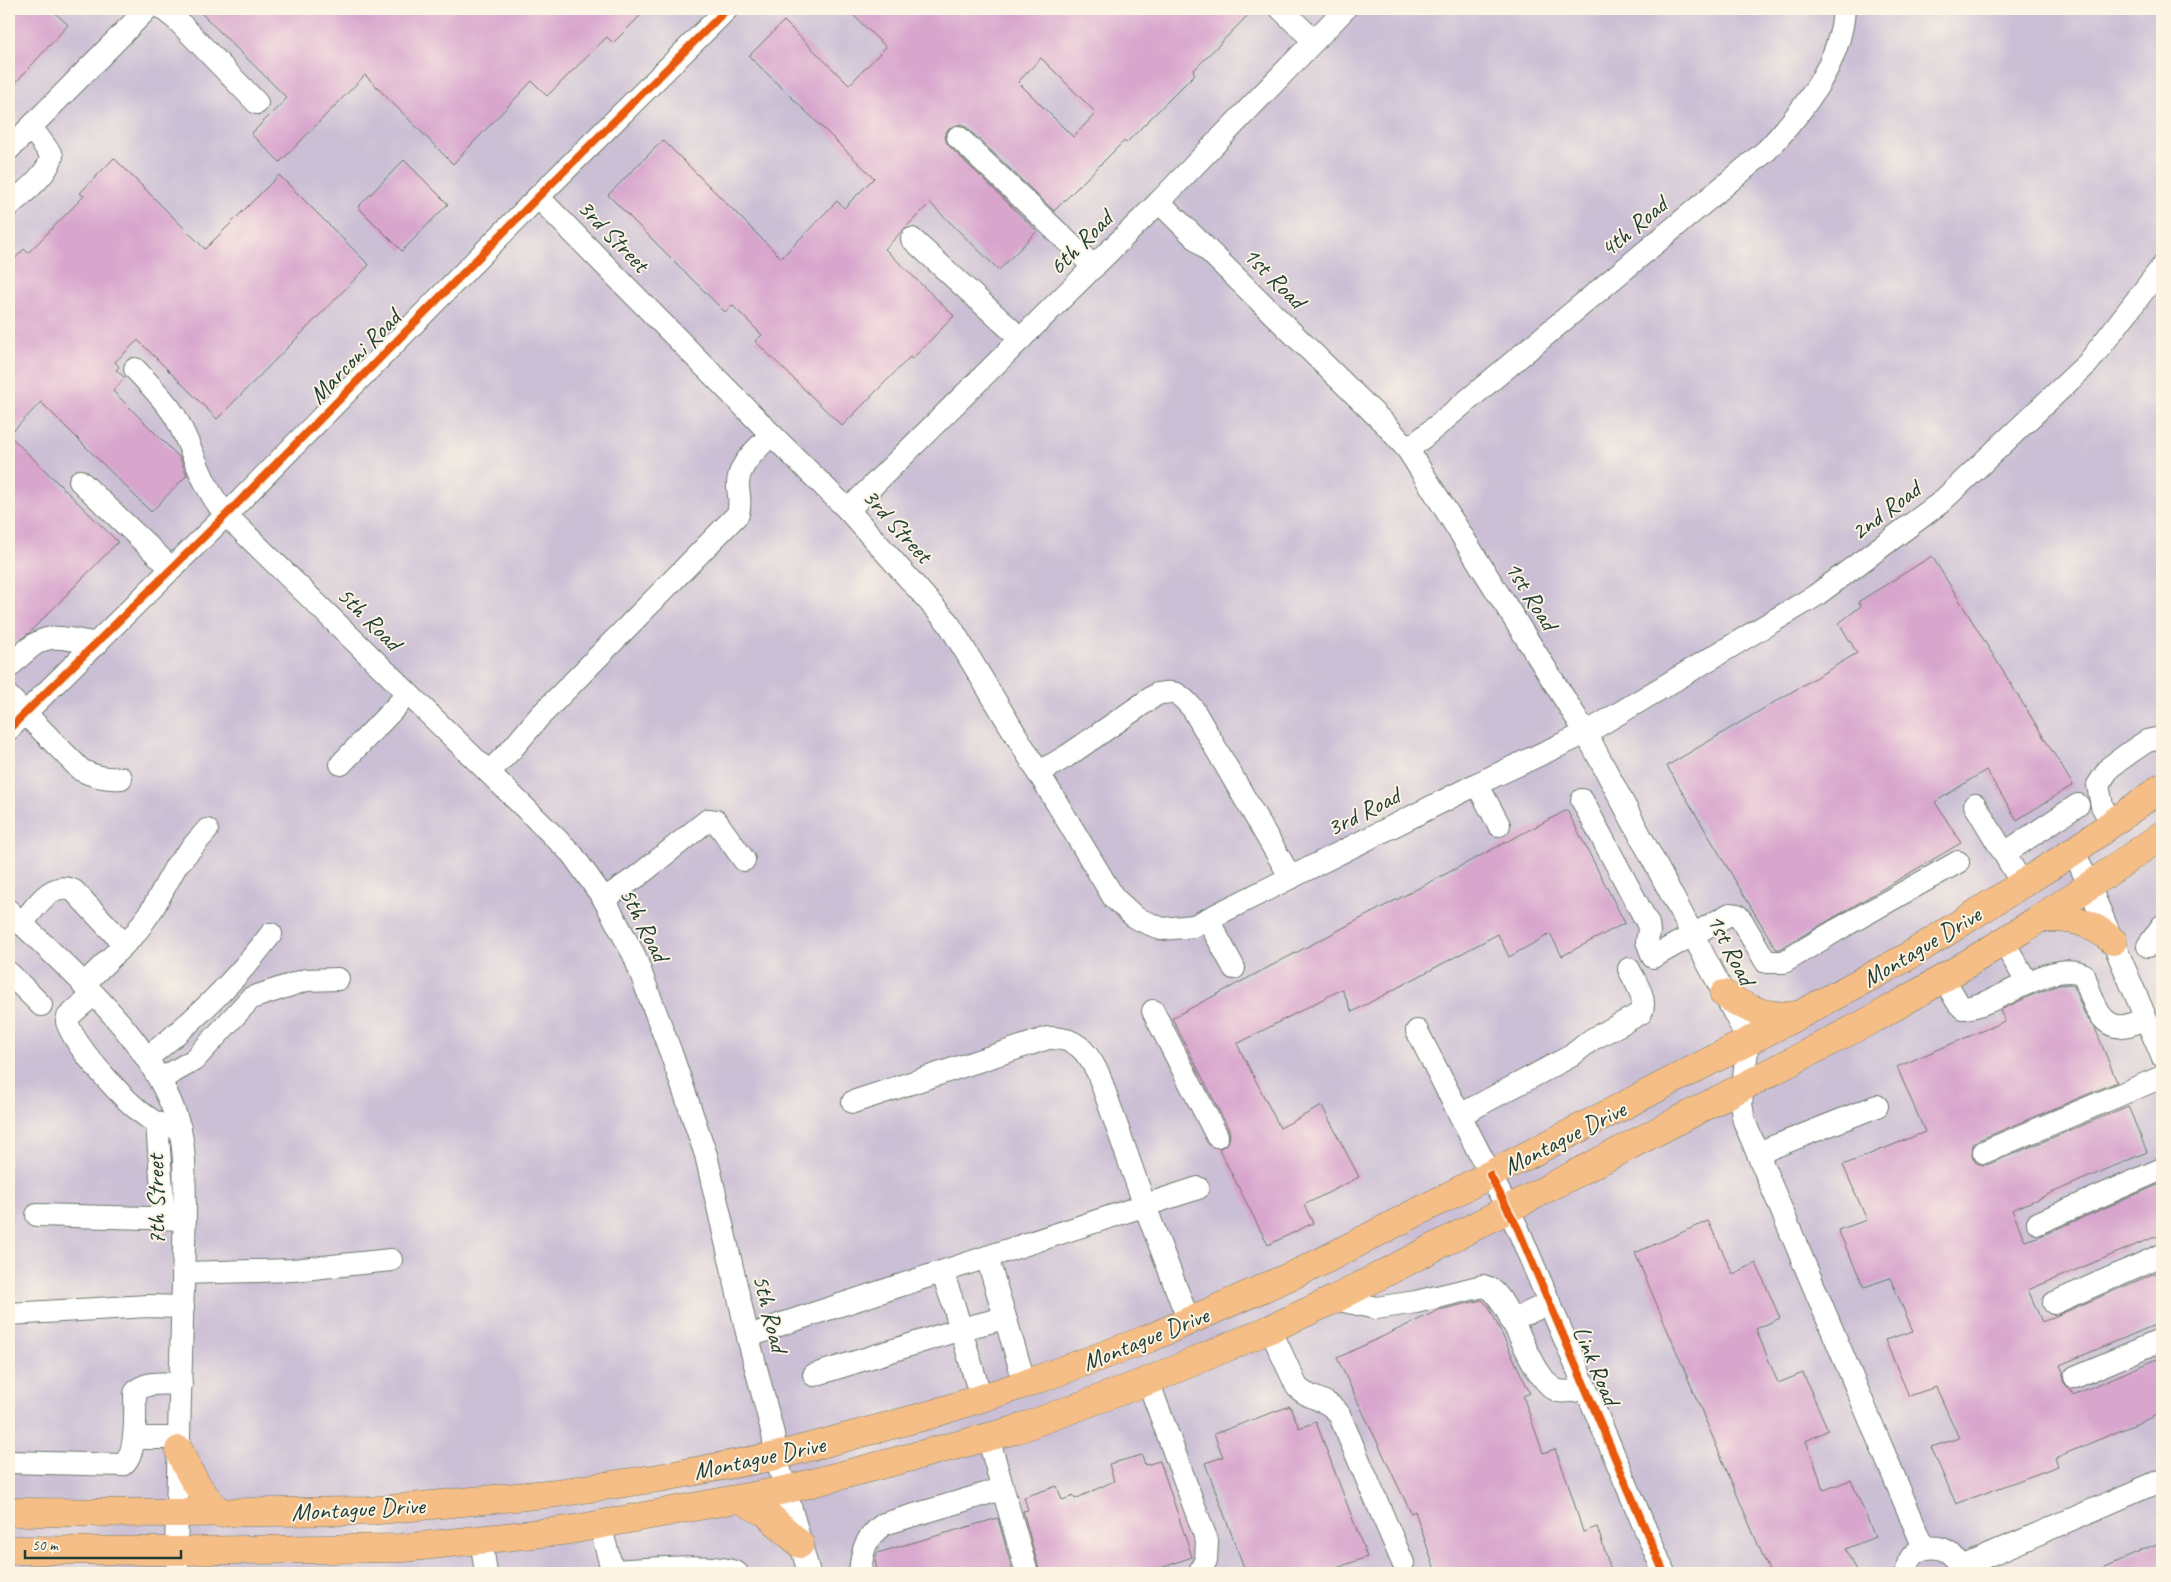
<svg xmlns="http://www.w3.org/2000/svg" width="2171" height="1582" font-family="Caveat,sans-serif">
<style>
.industrial{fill:#cbbfd5}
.building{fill:#d8a5cd;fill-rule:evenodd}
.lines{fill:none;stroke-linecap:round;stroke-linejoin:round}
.minor-casing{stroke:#6b7a6c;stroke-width:24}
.major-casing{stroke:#6b7a6c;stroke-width:29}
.minor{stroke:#fff;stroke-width:22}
.major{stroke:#f6be87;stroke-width:28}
.cycleway-casing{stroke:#fcf5e5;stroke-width:11}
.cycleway{stroke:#e8590c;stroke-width:8}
.labels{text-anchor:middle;stroke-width:4;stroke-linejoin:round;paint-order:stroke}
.street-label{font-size:25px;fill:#1f3d34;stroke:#fcf5e5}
</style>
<rect width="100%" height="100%" fill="#fcf5e5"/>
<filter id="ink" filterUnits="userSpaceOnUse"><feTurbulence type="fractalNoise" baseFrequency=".02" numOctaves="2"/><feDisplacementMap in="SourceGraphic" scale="10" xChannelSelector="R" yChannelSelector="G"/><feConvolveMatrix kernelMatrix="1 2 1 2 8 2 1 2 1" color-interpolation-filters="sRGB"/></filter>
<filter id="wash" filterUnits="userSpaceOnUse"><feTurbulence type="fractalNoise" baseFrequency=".0096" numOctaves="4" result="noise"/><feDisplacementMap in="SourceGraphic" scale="20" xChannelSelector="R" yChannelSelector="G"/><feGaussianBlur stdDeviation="1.12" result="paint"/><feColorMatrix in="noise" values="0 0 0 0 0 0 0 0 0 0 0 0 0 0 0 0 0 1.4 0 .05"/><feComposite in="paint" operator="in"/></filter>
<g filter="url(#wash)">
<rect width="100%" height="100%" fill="#f8ead4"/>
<!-- industrial -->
<rect class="industrial" x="9" y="9" width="2153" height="1564"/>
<g id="blocks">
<!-- building -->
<g class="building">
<path d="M9,9H51L68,25L9,90Z"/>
<path d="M197,9H647L613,43L607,37L547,96L532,81L453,164L365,75L280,162L251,134L287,98Z"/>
<path d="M847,9H1254L1193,71L1195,74L1126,143L1124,141L1054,211L967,128L961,124L949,128L945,134L946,141L949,146L1037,231L999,270L930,203L903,230L885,249L954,316L912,359L910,357L842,426L755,341L762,335L732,305L725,312L608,195L663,140L781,258L837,201L844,208L874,178L749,56L784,21L849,85L886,47ZM1041,58L1096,113L1073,137L1018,82Z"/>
<path d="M114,158L205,249L279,175L369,265L217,419L138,340L115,362L119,367L116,370L125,378L113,391L180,458L187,475L151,512L41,402L9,435L118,542L29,633L9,649V265L24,249L28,253L84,196L80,193Z"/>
<path d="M404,160L448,204L402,251L358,207Z"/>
<path d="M1932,556L2073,785L2017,820L1986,770L1935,802L1961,843L1780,949H1776L1667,766L1857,653L1839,623L1861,606L1858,602Z"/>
<path d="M1567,810L1625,923L1562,956L1550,934L1509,957L1498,934L1352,1012L1342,989L1237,1044L1280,1128L1322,1106L1359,1177L1304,1205L1313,1223L1268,1245L1219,1149L1228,1143L1230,1136L1229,1130L1172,1018Z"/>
<path d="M2070,984L2074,986L2085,1015L2095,1028L2117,1082L1979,1140L1973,1144L1972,1157L1976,1163L1983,1165L1989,1164L2128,1106L2147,1152L2012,1210L2025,1241L2043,1235L2162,1183V1234L2028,1290L2042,1322L2162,1270V1322L2060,1365L2063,1372V1382L2070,1389L2073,1395L2162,1357V1413L2055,1458L2058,1466L1956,1504L1931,1447L1959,1438L1936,1387L1909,1396L1885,1340L1913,1331L1890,1278L1864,1287L1838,1230L1867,1220L1843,1165L1925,1132L1897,1067L2005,1021L2000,1010L2030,996L2059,985Z"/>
<path d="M1708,1221L1733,1274L1756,1263L1780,1318L1756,1329L1778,1383L1803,1373L1828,1430L1806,1441L1824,1490L1851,1480L1875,1537L1846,1549L1857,1573H1770L1635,1253Z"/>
<path d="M1482,1300L1489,1307L1530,1393L1523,1396L1543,1453L1555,1449L1567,1480L1583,1532L1597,1527L1612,1573H1436L1415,1511L1411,1513L1337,1358L1439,1310Z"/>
<path d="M1290,1406L1299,1428L1316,1422L1367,1557L1323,1573H1246L1205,1463L1223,1457L1214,1434Z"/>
<path d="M1142,1455L1145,1465L1160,1461L1192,1557L1147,1573H1040L1023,1511L1028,1510L1024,1497L1057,1486L1062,1500L1074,1496L1075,1499L1114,1481L1109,1464Z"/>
<path d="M998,1518L1013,1573H878L875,1561L877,1553Z"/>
<path d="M2162,1542V1573H2091L2140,1552L2139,1551Z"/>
</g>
</g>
</g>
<g filter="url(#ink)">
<use href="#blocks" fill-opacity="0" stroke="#6b7a6c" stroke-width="1"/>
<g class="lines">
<!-- minor casing -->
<g class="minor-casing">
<g id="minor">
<path d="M163,9L178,21L257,103"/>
<path d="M1281,9L1314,41"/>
<path d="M958,137L1094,267"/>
<path d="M9,149L147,9"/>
<path d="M538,197L771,434L848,510L949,624L1114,898L1136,918L1162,929L1194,926L1477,784L1586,733L1815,596L1940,503L2088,363L2162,267"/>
<path d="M1159,202L1387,426L1408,450L1586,733L1740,1024L1748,1041L1741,1104L1744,1121L1924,1548"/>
<path d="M9,206C24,192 47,176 52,156L31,127"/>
<path d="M912,239L1021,339"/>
<path d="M135,369C149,384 164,399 175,416C194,450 200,484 226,515L572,854L604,899L634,955L671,1053L706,1155L748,1337L773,1434L776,1456L809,1573"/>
<path d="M1408,450L1767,150C1802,112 1841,64 1844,9"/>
<path d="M80,481L172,569"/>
<path d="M848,510L1159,202L1345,9"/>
<path d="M9,667C45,631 48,635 97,644"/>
<path d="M9,697L81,770C95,777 106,779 121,778"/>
<path d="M9,729L226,515L538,197L727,9"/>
<path d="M341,764L408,694"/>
<path d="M489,772L512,749L539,717L738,514C741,504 739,497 738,487C737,464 757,450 771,434"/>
<path d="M1038,773L1067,756L1157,694C1176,690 1180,694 1193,709L1291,878"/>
<path d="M1477,784L1499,825"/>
<path d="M1582,800L1648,924L1649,932L1647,941L1653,957L1730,914L1737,915L1742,921L1766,962H1784L1837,930L1958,862"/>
<path d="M1975,805L2023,885"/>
<path d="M2112,824L2102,806L2098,785L2110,767L2132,751L2147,741L2156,739L2162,741"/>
<path d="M2074,851L2162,1056"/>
<path d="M2005,853L2078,805"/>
<path d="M604,899L638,876L708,820L716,821L744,860"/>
<path d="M9,911C71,973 154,1039 179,1126C186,1152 184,1180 185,1206L176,1551L178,1573"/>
<path d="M1208,920L1234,968"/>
<path d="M21,924C35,909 51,879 74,891L124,944"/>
<path d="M2004,943L2027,982"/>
<path d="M2148,946L2162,926"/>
<path d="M9,973L41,1005"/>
<path d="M1944,979L1958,1003L1963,1008C1997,1007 2053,957 2084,975C2091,994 2098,1030 2124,1026C2131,1025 2139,1021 2146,1018"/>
<path d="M83,985L135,934L153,908L176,866L207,830"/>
<path d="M93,995L68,1017L67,1022C76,1049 131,1110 157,1123C164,1126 172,1127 180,1128"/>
<path d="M1153,1011L1217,1136"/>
<path d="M1417,1031L1518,1229L1664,1573"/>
<path d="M147,1058C193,1022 236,980 271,934"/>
<path d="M161,1079L194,1060L251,998L306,980L338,979"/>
<path d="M853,1102L1048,1038C1076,1037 1086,1050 1098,1073L1145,1206L1189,1322"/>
<path d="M1460,1115L1571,1056L1591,1040L1641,1013C1648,999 1635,982 1629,969"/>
<path d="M157,1123L164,1217"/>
<path d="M1984,1152L2162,1077"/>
<path d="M1758,1153L1877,1106"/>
<path d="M37,1215L185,1219"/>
<path d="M2038,1223L2162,1169"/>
<path d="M987,1257L1025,1384"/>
<path d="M942,1272L954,1306L981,1398"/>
<path d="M183,1273L293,1270L391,1260"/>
<path d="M1335,1299L1376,1308L1416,1302L1483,1286C1486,1287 1491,1289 1493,1291C1513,1308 1534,1385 1559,1391C1567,1393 1578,1390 1586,1389"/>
<path d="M2054,1303L2162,1255"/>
<path d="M9,1314L148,1306L183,1307"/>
<path d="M1511,1321L1549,1303"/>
<path d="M1270,1329L1297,1387C1309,1400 1328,1398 1339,1414L1403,1563"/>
<path d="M748,1337L779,1325L1198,1188"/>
<path d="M814,1375L961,1329L1005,1318"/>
<path d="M2075,1377L2162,1340"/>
<path d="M1148,1381L1207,1541L1206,1560L1199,1573"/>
<path d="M988,1437L1027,1573"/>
<path d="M134,1438H179"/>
<path d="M9,1462L122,1465C138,1455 135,1411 135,1393C145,1380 166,1384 181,1384"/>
<path d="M600,1525L613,1573"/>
<path d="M481,1539L486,1573"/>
<path d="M1959,1568L2162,1480"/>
<path d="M612,1571C639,1570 715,1562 737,1573"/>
<path d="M860,1573C862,1550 865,1538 884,1524L1002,1489"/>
<path d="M1907,1573C1906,1539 1959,1539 1959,1573"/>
</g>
</g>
<!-- major casing -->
<g class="major-casing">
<g id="major">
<path d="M2042,918C2072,917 2090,921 2113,941"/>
<path d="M1724,994C1748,1010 1768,1018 1797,1015"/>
<path d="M179,1450C189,1475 201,1493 220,1513"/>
<path d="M739,1499L766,1513L800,1544"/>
<path d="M9,1512L178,1513L369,1511L557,1493L659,1478L776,1456L929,1415L1025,1384L1150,1338L1311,1267L1799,1015L1907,957L2074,851L2162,787"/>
<path d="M9,1550L176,1551L403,1548L570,1530L785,1490L1015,1430L1148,1381L1270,1329L1335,1299L1875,1018C1974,962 2070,901 2162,835"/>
</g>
</g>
<!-- minor -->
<use href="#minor" class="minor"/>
<!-- major -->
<use href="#major" class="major"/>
<!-- cycleway casing -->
<g class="cycleway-casing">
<g id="cycleway">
<path d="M9,729L226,515L538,197L727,9"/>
<path d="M1490,1175L1518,1229L1664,1573"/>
</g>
</g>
<!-- cycleway -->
<use href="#cycleway" class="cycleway"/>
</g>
</g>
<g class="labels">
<!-- street labels -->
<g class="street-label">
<text transform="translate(1633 226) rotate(-40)" y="9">4th Road</text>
<text transform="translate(614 235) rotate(46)" y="9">3rd Street</text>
<text transform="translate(1080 242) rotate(-45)" y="9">6th Road</text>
<text transform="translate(1275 277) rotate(45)" y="9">1st Road</text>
<text transform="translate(354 356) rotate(-46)" y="9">Marconi Road</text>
<text transform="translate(1885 510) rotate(-37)" y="9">2nd Road</text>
<text transform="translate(898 525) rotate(48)" y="9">3rd Street</text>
<text transform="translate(1532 595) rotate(58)" y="9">1st Road</text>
<text transform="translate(370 618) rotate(45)" y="9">5th Road</text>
<text transform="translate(1363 811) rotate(-27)" y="9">3rd Road</text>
<text transform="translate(645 924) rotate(63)" y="9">5th Road</text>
<text transform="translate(1921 946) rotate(-31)" y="9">Montague Drive</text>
<text transform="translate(1732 949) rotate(63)" y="9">1st Road</text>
<text transform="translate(1564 1137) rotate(-27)" y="9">Montague Drive</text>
<text transform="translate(155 1200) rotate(-91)" y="9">7th Street</text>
<text transform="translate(771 1313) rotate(76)" y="9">5th Road</text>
<text transform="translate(1145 1338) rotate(-22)" y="9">Montague Drive</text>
<text transform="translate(1597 1365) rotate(67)" y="9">Link Road</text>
<text transform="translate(759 1457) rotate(-12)" y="9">Montague Drive</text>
<text transform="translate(358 1508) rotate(-3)" y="9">Montague Drive</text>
</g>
</g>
<!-- margin -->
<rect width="2171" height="1582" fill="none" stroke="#fcf5e5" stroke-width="30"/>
<!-- scale -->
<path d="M25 1550v8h156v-8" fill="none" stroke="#1f3d34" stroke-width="2.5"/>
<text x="32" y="1550" font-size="15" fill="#1f3d34" stroke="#fcf5e5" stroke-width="4" paint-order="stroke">50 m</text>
</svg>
